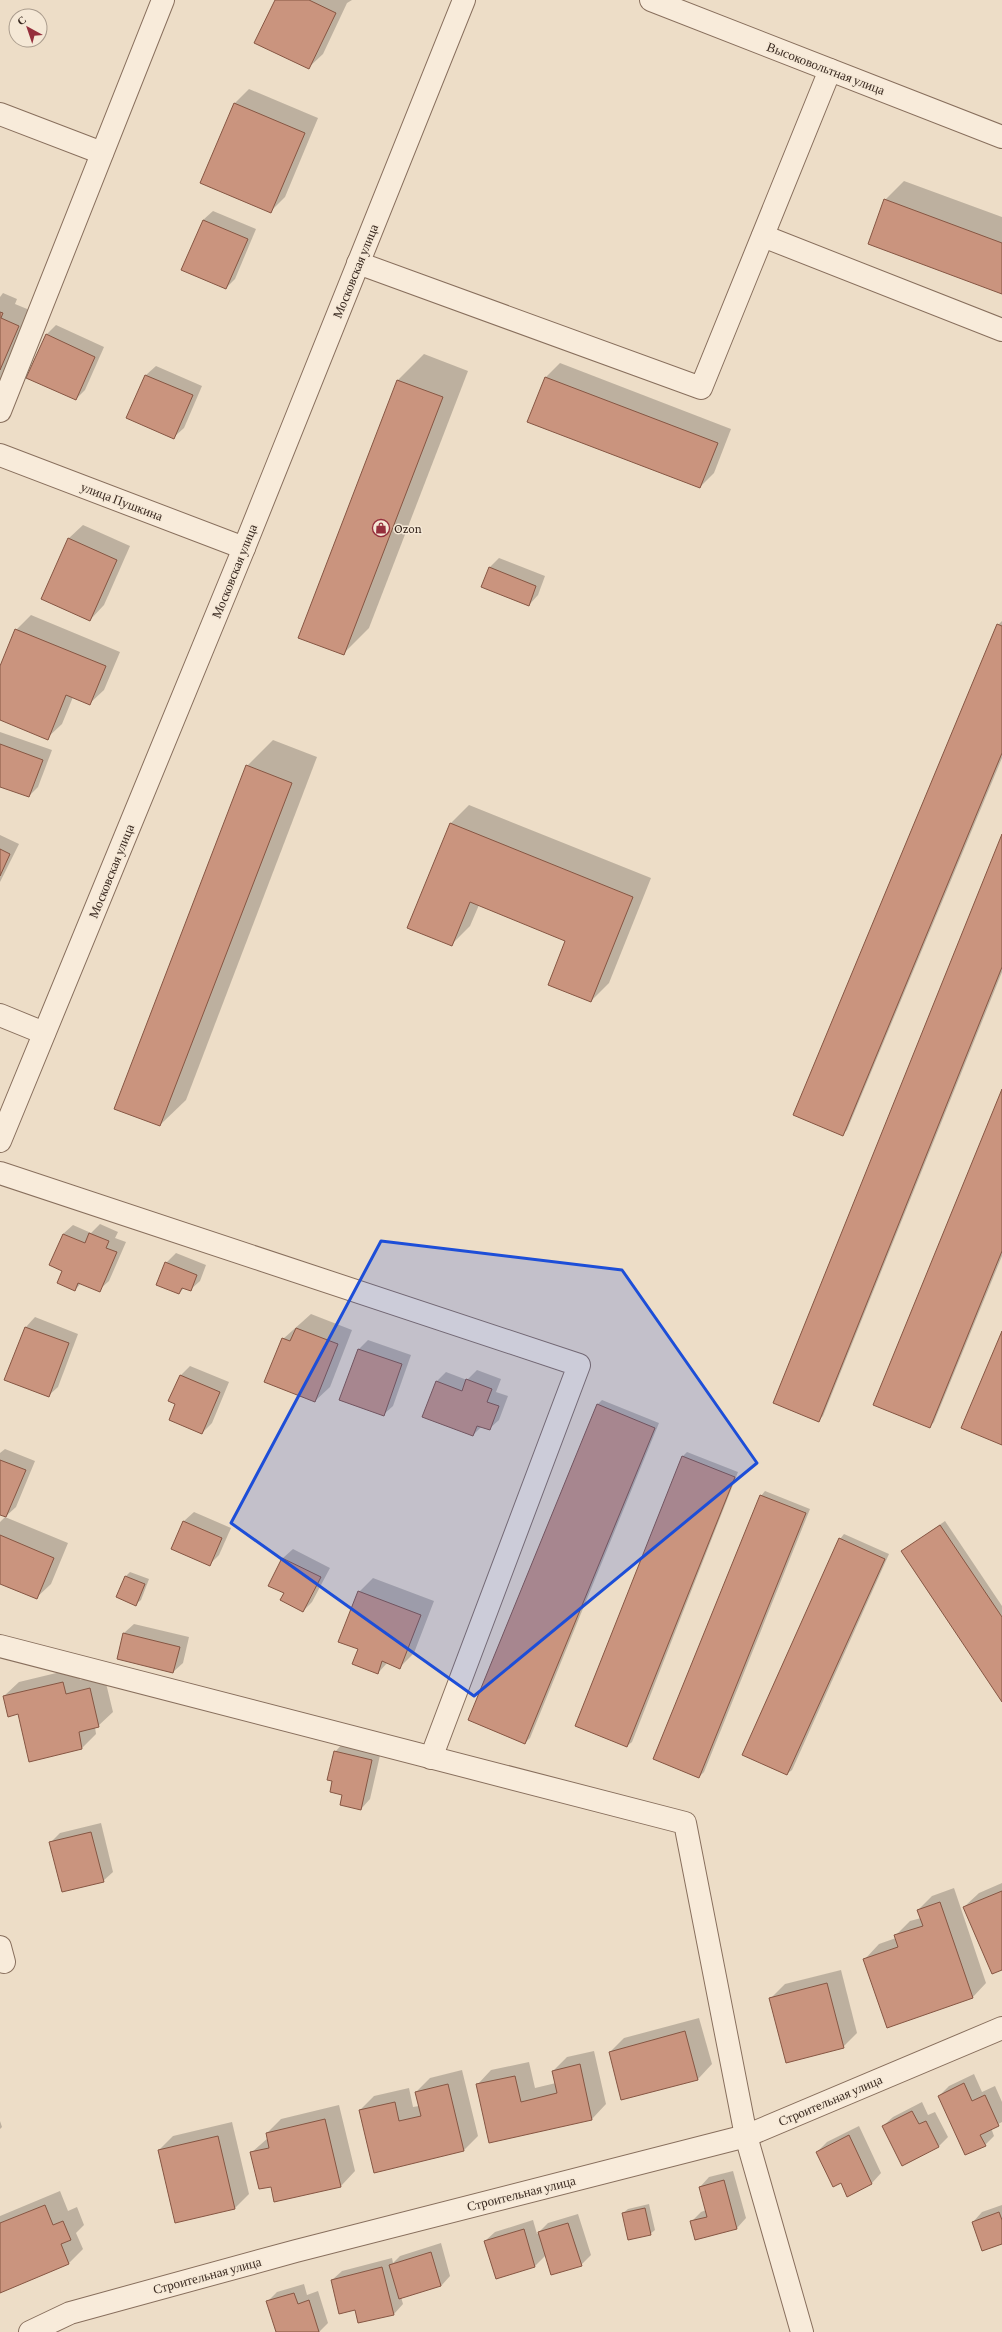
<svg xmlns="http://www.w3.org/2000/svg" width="1002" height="2332" font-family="'Crimson Pro',serif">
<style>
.shadow{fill:#0003}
.building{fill:#ca947e;stroke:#865643}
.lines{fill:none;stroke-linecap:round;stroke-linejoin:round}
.minor-casing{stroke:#886f5d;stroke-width:24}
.minor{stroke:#f8ebda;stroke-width:22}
.marked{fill:#1d4ed8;fill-opacity:0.2;stroke:#1d4ed8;stroke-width:3;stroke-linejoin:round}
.labels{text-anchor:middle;stroke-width:3;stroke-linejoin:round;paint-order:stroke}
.street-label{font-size:13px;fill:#392920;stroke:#f5e8d6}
.poi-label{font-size:13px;fill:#392920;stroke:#f5e8d6;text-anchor:start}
</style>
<rect width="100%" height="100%" fill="#edddc7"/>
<!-- shadow -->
<g class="shadow">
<path d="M276,0H352L347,3L323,54L308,68Z"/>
<path d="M249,89L318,118L285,197L271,211L234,104Z"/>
<path d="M904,181L1002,217V293L885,200Z"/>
<path d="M213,211L256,229L235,279L226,288L203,220Z"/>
<path d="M3,293L17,299L15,304L32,311L0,382V297Z"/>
<path d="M56,325L104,347L85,390L76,399L46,335Z"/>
<path d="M424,354L468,371L369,628L343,654L299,637L398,380Z"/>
<path d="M560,363L731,429L714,473L700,487L545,378Z"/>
<path d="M156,366L202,386L184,428L174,437L146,375Z"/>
<path d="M83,525L130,546L104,605L90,620L68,539Z"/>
<path d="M499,558L545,576L538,595L529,605L489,568Z"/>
<path d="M31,615L120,652L104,690L89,704L73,697L62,724L47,738L0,719V668L16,630Z"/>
<path d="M1002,621V758L847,1130L843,1134L998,625Z"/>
<path d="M0,732L52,750L38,787L29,796L0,786Z"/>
<path d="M273,740L317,757L186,1100L160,1125L247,766Z"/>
<path d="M469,805L651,878L609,983L591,1001L567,940L479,905L470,926L451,945V823Z"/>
<path d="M0,835L19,844L0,882Z"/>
<path d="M1002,837V972L823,1416L819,1420Z"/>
<path d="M1002,1092V1256L934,1422L930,1427Z"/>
<path d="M100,1224L118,1232L115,1238L126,1242L109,1281L99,1290L81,1283L75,1290L64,1270L50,1264L63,1234L73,1225L91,1233Z"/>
<path d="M176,1253L206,1265L200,1281L190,1290L184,1288L179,1293L166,1263Z"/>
<path d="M311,1314L352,1330L330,1387L315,1401L283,1339Z"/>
<path d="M35,1317L78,1334L58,1387L48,1396L5,1380L26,1327Z"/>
<path d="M368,1340L411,1355L393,1406L383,1415L341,1400L359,1349Z"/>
<path d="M190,1366L229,1382L212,1423L202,1433L177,1404L170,1401L181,1375Z"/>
<path d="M477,1370L501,1379L496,1392L508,1396L499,1420L489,1429L482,1426L473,1435L437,1381L446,1372L467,1380Z"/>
<path d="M602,1400L659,1423L530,1738L525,1743L598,1404Z"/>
<path d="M5,1449L35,1461L16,1507L5,1517L68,1543L51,1584L36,1598L0,1583V1522L6,1516L0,1514V1453Z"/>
<path d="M687,1452L738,1472L632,1742L627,1746L682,1457Z"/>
<path d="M765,1491L810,1509L704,1772L699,1777L761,1496Z"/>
<path d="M194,1512L231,1528L219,1555L210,1564L172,1548L184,1521Z"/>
<path d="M945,1521L1002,1606V1700L903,1551Z"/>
<path d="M844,1534L889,1554L792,1770L787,1774L840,1539Z"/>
<path d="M293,1549L330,1568L312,1602L303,1611L285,1593L270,1585L283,1558Z"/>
<path d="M130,1572L149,1579L141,1600L136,1604L126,1576Z"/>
<path d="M373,1578L434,1601L414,1653L400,1667L388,1662L378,1673L359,1648V1592Z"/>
<path d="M134,1624L189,1637L183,1663L173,1672L124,1633Z"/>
<path d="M77,1668L80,1680L104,1675L113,1712L98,1726L95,1727L96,1734L82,1748L30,1761L19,1713L4,1696L19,1682Z"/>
<path d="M344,1742L381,1751L370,1799L361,1809L343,1794L333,1781L335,1752Z"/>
<path d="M101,1823L113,1872L103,1881L51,1842L60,1833Z"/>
<path d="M1002,1883V1969L964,1907L979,1893Z"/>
<path d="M954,1888L986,1983L972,1998L865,1959L879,1944L896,1938L895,1936L910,1921L921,1918L918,1910L932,1896Z"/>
<path d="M841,1970L857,2033L843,2047L770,1999L785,1984Z"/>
<path d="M699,2018L712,2064L698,2079L610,2052L624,2038Z"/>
<path d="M594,2051L606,2104L592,2119L490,2142L477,2085L491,2070L529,2062L535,2088L556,2083L553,2071L567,2057Z"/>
<path d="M462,2070L478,2136L464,2150L360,2110L374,2096L409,2088L413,2107L419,2106L416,2092L430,2078Z"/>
<path d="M974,2074L982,2092L995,2086L1002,2102V2122L991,2128L994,2136L985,2145L939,2096L949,2086Z"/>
<path d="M922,2102L928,2115L935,2112L948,2137L938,2147L883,2126L893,2117Z"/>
<path d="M339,2105L355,2171L341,2186L251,2153L268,2138L267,2133L281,2119Z"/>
<path d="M0,2121L2,2127L0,2129Z"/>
<path d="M232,2122L249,2194L235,2208L176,2222L159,2150L173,2136Z"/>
<path d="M859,2126L881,2173L872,2183L847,2195L841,2182L817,2152L827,2142Z"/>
<path d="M733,2171L746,2218L737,2228L691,2222L701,2212L706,2210L700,2187L709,2177Z"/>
<path d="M60,2191L68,2211L77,2207L84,2225L76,2233L83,2249L69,2263L0,2292V2216Z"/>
<path d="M649,2204L655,2230L650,2234L623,2213L628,2209Z"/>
<path d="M1002,2205V2243L973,2222L982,2212Z"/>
<path d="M578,2214L591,2255L581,2265L546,2255L535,2266L485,2241L495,2232L533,2220L537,2234L548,2223Z"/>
<path d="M441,2243L450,2276L441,2286L401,2297L403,2304L394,2314L356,2309L332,2280L342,2271L392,2258L393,2263L400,2256Z"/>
<path d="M304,2284L307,2295L318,2291L328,2323L319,2332H277L267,2302L277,2292Z"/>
</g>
<!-- building -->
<g class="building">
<path d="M275,0H309L336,13L309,69L254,43Z"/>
<path d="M234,103L305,133L271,213L200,183Z"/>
<path d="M884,199L1002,243V294L868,244Z"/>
<path d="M203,220L248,239L226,289L181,270Z"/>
<path d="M0,312L3,313L1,318L19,326L0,370Z"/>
<path d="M46,334L95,357L76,400L26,378Z"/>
<path d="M145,375L193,395L174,439L126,418Z"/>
<path d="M545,377L718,443L700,488L527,422Z"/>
<path d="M397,380L443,397L344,655L298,638Z"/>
<path d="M68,538L117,560L90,621L41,599Z"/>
<path d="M489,567L536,586L529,606L481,587Z"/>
<path d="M997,624L1002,626V753L843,1136L793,1115Z"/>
<path d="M15,629L106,666L90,705L66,695L48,740L0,720V666Z"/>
<path d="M0,744L43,760L29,797L0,787Z"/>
<path d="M246,765L292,783L160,1126L114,1109Z"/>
<path d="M450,823L633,897L591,1002L548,985L565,941L470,902L452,946L407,928Z"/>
<path d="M1002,834V967L819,1422L773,1403Z"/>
<path d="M0,849L10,854L0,876Z"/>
<path d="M1002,1089V1251L930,1428L873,1405Z"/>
<path d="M89,1233L109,1241L106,1248L117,1252L100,1292L78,1283L75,1291L57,1283L62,1271L49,1265L63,1234L85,1243Z"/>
<path d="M165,1262L197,1275L191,1291L182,1288L179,1294L156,1285Z"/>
<path d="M25,1327L69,1343L49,1397L4,1380Z"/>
<path d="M296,1328L338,1344L315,1402L264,1382L282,1338L290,1341Z"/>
<path d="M1002,1331V1445L961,1428Z"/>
<path d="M358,1349L402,1364L384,1416L339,1400Z"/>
<path d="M180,1375L220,1392L202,1434L169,1420L175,1404L168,1401Z"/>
<path d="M466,1379L492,1389L487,1402L499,1406L490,1430L477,1426L473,1436L422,1417L436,1381L462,1391Z"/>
<path d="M597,1404L655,1428L525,1744L468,1720Z"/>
<path d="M682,1456L735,1477L627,1747L575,1726Z"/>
<path d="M0,1460L26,1470L6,1517L0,1515Z"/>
<path d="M760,1495L806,1513L699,1778L653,1759Z"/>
<path d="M183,1521L222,1538L210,1566L171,1549Z"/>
<path d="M940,1525L1002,1617V1702L901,1551Z"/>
<path d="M0,1535L54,1558L37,1599L0,1584Z"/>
<path d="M839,1538L885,1559L787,1775L742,1755Z"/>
<path d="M282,1558L321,1577L303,1612L280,1600L284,1593L268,1586Z"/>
<path d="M125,1576L145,1584L136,1606L116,1597Z"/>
<path d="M358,1591L421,1615L400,1669L382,1661L378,1674L352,1664L358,1649L338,1642Z"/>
<path d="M123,1633L180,1647L173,1673L117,1659Z"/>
<path d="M63,1682L66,1694L90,1688L99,1727L79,1732L82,1749L29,1762L18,1714L8,1717L3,1696Z"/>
<path d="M334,1751L372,1760L361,1810L340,1805L342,1795L330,1792L332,1781L327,1780Z"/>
<path d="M91,1832L104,1882L62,1892L49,1842Z"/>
<path d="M1002,1891V1970L992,1974L963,1907Z"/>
<path d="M940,1902L973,1998L887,2028L863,1959L898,1947L894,1935L923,1926L917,1910Z"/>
<path d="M827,1983L844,2048L786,2063L769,1998Z"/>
<path d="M685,2031L698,2080L621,2100L609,2052Z"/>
<path d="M580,2064L592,2120L489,2143L476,2084L515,2076L521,2102L557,2093L552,2071Z"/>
<path d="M964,2083L972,2101L985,2095L999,2126L980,2135L986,2146L965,2155L938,2096Z"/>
<path d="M448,2084L464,2151L374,2173L359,2110L395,2102L399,2121L421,2116L415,2092Z"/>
<path d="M912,2111L919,2124L926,2121L939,2147L902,2166L882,2126Z"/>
<path d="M325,2119L341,2187L274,2202L271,2187L259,2189L250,2152L269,2148L266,2133Z"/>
<path d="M849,2135L872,2184L847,2197L841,2183L833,2187L816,2152Z"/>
<path d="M218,2136L235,2209L175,2223L158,2150Z"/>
<path d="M724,2180L737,2229L695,2240L690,2221L707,2217L699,2187Z"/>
<path d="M45,2205L53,2225L63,2221L71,2240L61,2244L69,2264L0,2293V2223Z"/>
<path d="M645,2208L651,2235L628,2240L622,2213Z"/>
<path d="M999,2212L1002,2220V2244L982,2251L972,2222Z"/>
<path d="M568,2223L582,2266L551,2275L538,2232Z"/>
<path d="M524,2229L535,2267L496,2279L484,2241Z"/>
<path d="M431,2252L441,2286L399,2299L389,2265Z"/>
<path d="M382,2267L394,2315L358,2323L355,2310L339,2314L331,2280Z"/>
<path d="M294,2293L298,2304L309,2300L319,2332H276L266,2301Z"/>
</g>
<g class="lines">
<!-- minor casing -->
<g class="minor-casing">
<g id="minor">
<path d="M651,0L1002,137"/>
<path d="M0,114L102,153"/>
<path d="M763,236L1002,330"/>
<path d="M358,263L701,388L830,70"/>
<path d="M0,411L163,0"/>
<path d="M0,455L244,548"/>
<path d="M0,1015L44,1033"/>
<path d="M0,1141L244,548L464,0"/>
<path d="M0,1173L579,1365L431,1758"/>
<path d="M0,1646L685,1823L746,2136L802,2332"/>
<path d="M0,1947L4,1962"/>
<path d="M30,2332L70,2313L296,2251L746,2136L1002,2028"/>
</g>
</g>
<!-- minor -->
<use href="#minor" class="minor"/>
</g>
<!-- marked area -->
<path class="marked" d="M381,1241L622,1270L757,1463L474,1696L231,1523Z"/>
<!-- icons -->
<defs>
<g id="shop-ring" transform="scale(0.9)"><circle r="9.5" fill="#f5e8d6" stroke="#952f3c" stroke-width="1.5"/><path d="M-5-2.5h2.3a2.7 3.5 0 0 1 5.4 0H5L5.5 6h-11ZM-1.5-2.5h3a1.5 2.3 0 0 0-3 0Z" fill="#952f3c"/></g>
</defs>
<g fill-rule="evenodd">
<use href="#shop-ring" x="381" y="528"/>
</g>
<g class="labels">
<!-- street labels -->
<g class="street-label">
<text transform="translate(826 68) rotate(21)" y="5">Высоковольтная улица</text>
<text transform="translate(355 271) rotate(-68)" y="5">Московская улица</text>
<text transform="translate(122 501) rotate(21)" y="5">улица Пушкина</text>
<text transform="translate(234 571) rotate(-68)" y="5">Московская улица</text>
<text transform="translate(111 871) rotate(-68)" y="5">Московская улица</text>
<text transform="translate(830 2100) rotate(-23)" y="5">Строительная улица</text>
<text transform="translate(521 2193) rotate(-14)" y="5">Строительная улица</text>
<text transform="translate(207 2275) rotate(-15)" y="5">Строительная улица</text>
</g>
<!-- poi labels -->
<g class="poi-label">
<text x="394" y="533">Ozon</text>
</g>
</g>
<!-- north arrow -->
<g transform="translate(28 28) rotate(320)"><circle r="19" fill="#f5e8d6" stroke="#aa9c8d"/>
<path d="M0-3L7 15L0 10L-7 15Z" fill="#952f3c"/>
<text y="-6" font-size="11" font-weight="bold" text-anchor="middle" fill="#392920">С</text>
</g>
</svg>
